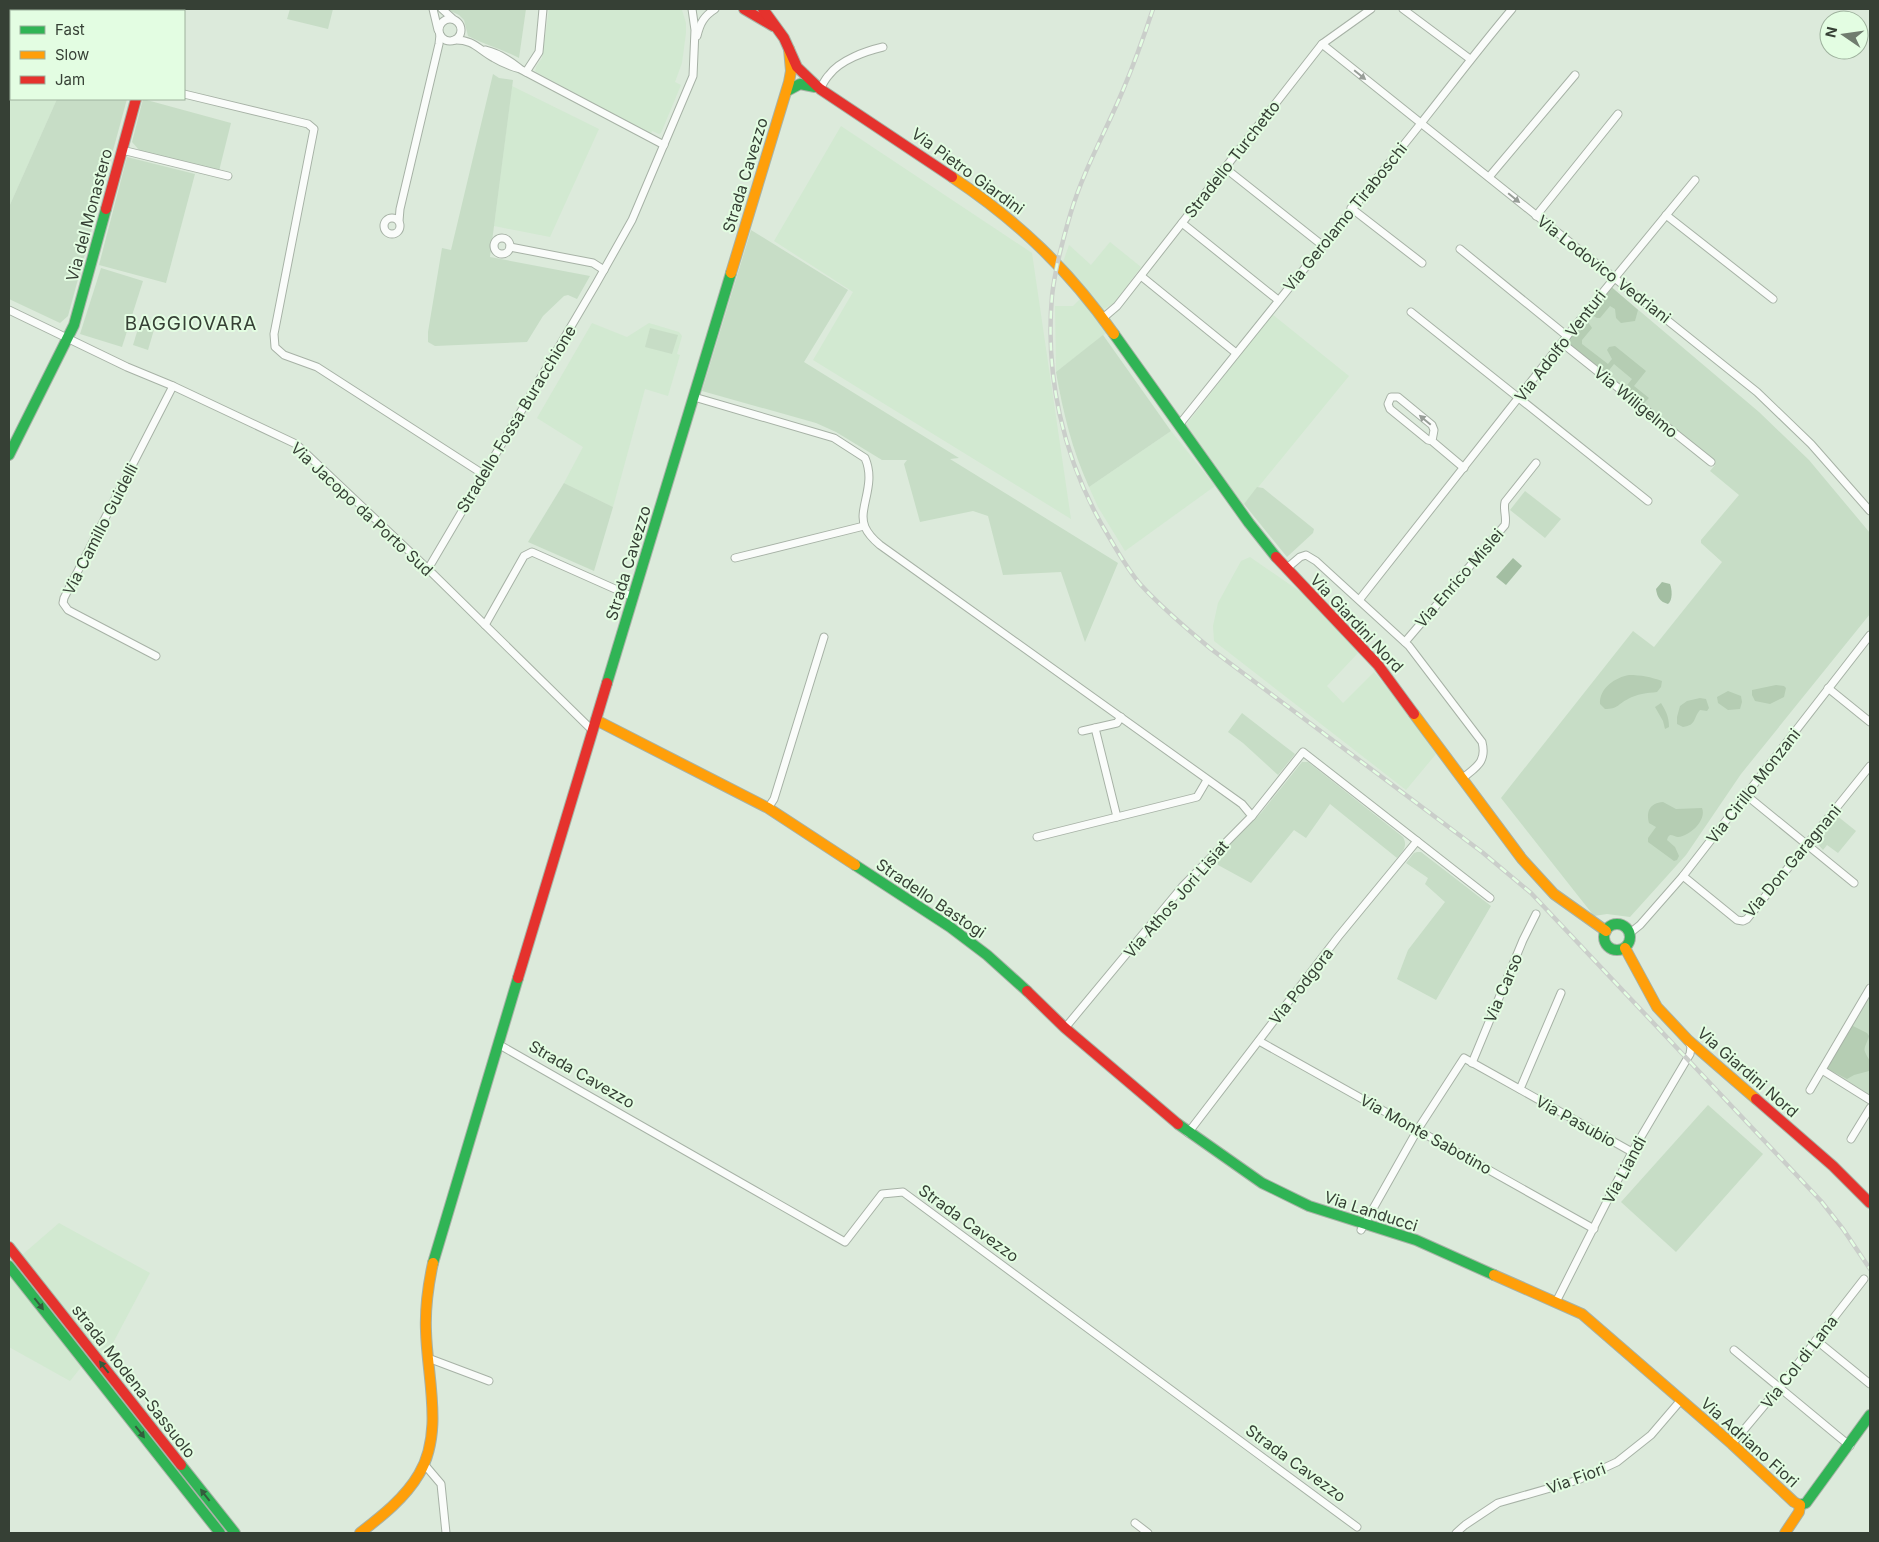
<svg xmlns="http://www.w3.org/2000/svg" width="1879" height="1542" font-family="Inter,sans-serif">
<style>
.built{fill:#d2e9d1}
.green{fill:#c7ddc6}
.forest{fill:#b5cdb3}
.water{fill:#a3bea2}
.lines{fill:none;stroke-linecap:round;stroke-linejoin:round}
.street-casing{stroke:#a7b2a6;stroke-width:9}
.fast-casing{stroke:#a7b2a6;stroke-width:12}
.slow-casing{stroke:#a7b2a6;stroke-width:12}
.jam-casing{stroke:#a7b2a6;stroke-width:12}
.street{stroke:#fafcfa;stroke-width:7}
.fast{stroke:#30b455;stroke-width:10}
.slow{stroke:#ff9f0a;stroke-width:10}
.jam{stroke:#e5322d;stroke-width:10}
.rail-casing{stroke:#caceca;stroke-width:4.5}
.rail{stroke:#e3fde2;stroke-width:2.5;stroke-dasharray:8;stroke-linecap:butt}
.oneway{fill:#989e98}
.oneway2{fill:#345d3d}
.labels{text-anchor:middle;stroke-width:4;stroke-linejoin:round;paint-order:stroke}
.street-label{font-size:16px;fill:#364035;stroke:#e3fde2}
.quarter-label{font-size:19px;letter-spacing:1px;fill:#364035;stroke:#e3fde2}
</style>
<rect width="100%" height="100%" fill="#dceadb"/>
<!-- built -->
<g class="built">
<path d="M9,9H149L148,11H11V99H57L9,207Z"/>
<path d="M549,9L682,10L686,23V33L682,63L675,82L681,85L661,133L659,134L652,131L651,134L538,73L535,71L536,67L542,58Z"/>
<path d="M512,86L599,129L550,237L494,226Z"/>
<path d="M841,126L1032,253L1071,519L813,360L853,292L774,241Z"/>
<path d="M1110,242L1141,267L1114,303L1102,310L1063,262L1069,245L1091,265Z"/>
<path d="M1082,297L1109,331L1056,372L1055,306H1073Z"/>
<path d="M1272,314L1349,376L1242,507L1186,425Z"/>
<path d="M592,323L627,337L649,323L679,332L682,336L677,354L680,355L668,396L645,389L613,507L564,483L583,447L537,418Z"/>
<path d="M1171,431L1215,486L1125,551L1098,507L1089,487Z"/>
<path d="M1250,557L1305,595L1333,622L1358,653L1327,686L1343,703L1374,672L1395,697L1436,754L1406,790L1214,641L1213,626L1218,603L1241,561Z"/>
<path d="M59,1223L150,1273L104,1360L22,1255Z"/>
<path d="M9,1274L82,1366L70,1381L9,1347Z"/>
</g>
<!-- green -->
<g class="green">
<path d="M290,9H333L328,29L287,19Z"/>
<path d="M446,9H526L519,58C502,49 485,45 468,36L464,20L459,15Z"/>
<path d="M493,74L499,78L513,80L490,257L590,276L577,299L568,295L564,296L543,316L527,342L435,346L428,342V332L442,248L451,250Z"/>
<path d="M57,99H127L68,316L60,323L9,299V207Z"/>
<path d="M143,99L231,123L219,171L140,151L132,142Z"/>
<path d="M127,157L195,174L166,283L99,265Z"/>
<path d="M751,230L848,290L804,362L959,458L950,459L1118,563L1085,642L1061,572L1003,575L988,516L973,511L920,522L904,464L907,460H882L836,432L816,423L702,391Z"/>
<path d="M101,268L143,281L122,347L80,334Z"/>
<path d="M1609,285L1759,412L1809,460L1870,533V614L1741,774L1686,855L1630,917L1607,914L1594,916L1501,798L1633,631L1654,647L1722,562L1701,543V540L1739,495L1710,471L1715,465L1562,343Z"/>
<path d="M141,319L156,323L148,350L133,345Z"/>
<path d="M650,328L678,335L672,354L645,347Z"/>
<path d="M1103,335L1171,431L1089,487C1072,450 1063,412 1056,372Z"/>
<path d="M564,483L613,507L594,571L528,542Z"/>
<path d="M1257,487L1263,488L1314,529L1313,533L1287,557L1244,504Z"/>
<path d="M1525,491L1561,519L1545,538L1510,510Z"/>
<path d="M1242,713L1295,754L1278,775L1243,743L1228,732Z"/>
<path d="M1302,762H1308L1403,837C1408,846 1403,851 1397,858L1330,804L1306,838L1294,830L1251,883L1218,865L1216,856L1261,813Z"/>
<path d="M1836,815L1856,831L1838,853L1827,845L1823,850L1817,843V839Z"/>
<path d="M1417,852H1421L1491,906L1436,1000L1397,979L1408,950L1445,902L1425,884L1428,878L1406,863L1414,853Z"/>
<path d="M1870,989V1095L1824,1067Z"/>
<path d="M1708,1105L1763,1154L1676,1252L1621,1202Z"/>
</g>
<!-- forest -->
<g class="forest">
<path d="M1609,285L1638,310L1635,321L1621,323L1616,318L1615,309L1610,306L1600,318H1597L1586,312Z"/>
<path d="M1584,321L1588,322L1592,328L1582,340V344L1608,364L1612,359L1607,350L1609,347L1615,346L1646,371L1634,386L1649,398L1643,404L1624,389L1632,379L1614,364L1606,374L1566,343Z"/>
<path d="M1629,675C1641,675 1651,677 1662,681L1661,687L1657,692C1647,693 1637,694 1628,699C1618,704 1618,709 1605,709L1600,704C1599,688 1616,677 1629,675Z"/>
<path d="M1776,685L1784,686L1786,688L1784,697L1770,704L1755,701L1752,695V690Z"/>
<path d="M1728,691L1741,696L1742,702L1740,709L1728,710L1718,703L1717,697Z"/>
<path d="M1700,698L1706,699L1709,708L1707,711L1700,710C1693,718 1697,725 1683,727L1677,724V717L1680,706L1687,701Z"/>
<path d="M1661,703C1666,711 1669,717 1669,727L1665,729L1663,721L1655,707Z"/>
<path d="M1663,802L1676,809L1702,808C1707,820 1690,836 1678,837C1676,837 1673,835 1670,835L1668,837L1667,840L1675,847L1679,856L1677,860L1674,861L1648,842V838L1656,827L1649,823C1646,811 1650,803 1663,802Z"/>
<path d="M1849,1024L1867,1033L1869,1036C1868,1041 1863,1048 1865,1052C1869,1061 1872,1060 1869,1071L1854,1075L1847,1079L1824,1067Z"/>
</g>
<!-- water -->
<g class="water">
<path d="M1513,558L1522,566L1506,585L1496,577Z"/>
<path d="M1662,582L1670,584C1672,589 1673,600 1668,604C1660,602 1657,597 1656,589Z"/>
</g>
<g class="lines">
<!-- street casing -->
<g class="street-casing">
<g id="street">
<path d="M433,9L438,30"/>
<path d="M442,9L452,18"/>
<path d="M1403,9L1470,59"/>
<circle cx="450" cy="30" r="11"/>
<path d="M9,20L11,13"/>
<path d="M697,36C700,23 704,16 715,9"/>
<path d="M454,40C473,39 479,50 494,58C502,63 510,66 520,69L664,145"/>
<path d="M1322,44L1757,392L1811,444L1870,511"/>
<path d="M9,45L11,46"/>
<path d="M485,50C498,53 509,60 519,68"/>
<path d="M526,72L539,52L543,9"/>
<path d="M820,89C823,84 825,79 829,75C840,60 866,51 883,47"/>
<path d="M184,94L308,124L314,129L274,334L275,347L284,355L317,367L483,474"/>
<path d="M122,150L228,176"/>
<path d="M1225,168L1322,245"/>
<path d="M1489,177L1575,75"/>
<path d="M1351,208L1422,263"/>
<path d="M1666,215L1773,299"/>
<path d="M1536,216L1618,114"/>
<circle cx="392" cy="226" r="8"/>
<path d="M399,221L400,209L439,44L440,35"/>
<path d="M1182,223L1278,300"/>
<circle cx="502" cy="246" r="8"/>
<path d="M510,247L593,263L604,270"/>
<path d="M1460,249L1567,336"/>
<path d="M1141,276L1236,353"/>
<path d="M9,310L127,367L173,386L296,444L428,569L593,731"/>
<path d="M1411,312L1648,501"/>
<path d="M1103,318L1117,306L1322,44L1371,9"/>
<path d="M1562,343L1711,462"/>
<path d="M694,397L834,438L865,458C877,485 857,509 865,527C868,534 874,540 880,545L1242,804L1252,816L1182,887L1065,1028"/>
<path d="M1179,425C1258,325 1338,226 1418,127C1449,88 1479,48 1512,9"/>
<path d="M1432,441L1428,440L1390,409L1388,404L1391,397H1398L1432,425L1434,430L1432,441L1464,468"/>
<path d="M735,558L864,526"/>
<path d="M428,569L596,284L632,220L693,76L695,30L692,9"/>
<path d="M1286,569L1300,557L1306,555L1316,561L1409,646L1482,742C1487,762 1476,767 1463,778"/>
<path d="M1360,599L1567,336L1695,180"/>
<path d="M485,625L524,556L532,552L633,597"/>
<path d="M1405,642L1505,525C1507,517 1503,510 1505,502L1536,463"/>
<path d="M156,656L68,610L63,603L64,598L173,386"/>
<path d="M1828,688L1870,722"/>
<path d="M1095,728L1117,817"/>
<path d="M1082,731L1117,723L1121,717"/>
<path d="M1746,795L1854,883"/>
<path d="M768,808L774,799L824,637"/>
<path d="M1252,816L1303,752L1490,898"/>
<path d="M1037,837L1197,797L1207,780"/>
<path d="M1683,876L1737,920L1743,921L1747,919L1870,766"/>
<path d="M1630,933L1640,925L1683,876L1870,635"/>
<path d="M1259,1041L1594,1229"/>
<path d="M498,1044L845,1242L882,1194L903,1192L1357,1527"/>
<path d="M1472,1063L1523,940L1536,914"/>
<path d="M1822,1070L1870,1100"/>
<path d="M1520,1089L1561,993"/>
<path d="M1810,1090L1870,988"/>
<path d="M1188,1133L1338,937L1417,841"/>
<path d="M1851,1139L1870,1108"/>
<path d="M1361,1230L1418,1129L1464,1058L1632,1152"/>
<path d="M1556,1302L1632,1152L1690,1054L1691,1047L1688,1040"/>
<path d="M1816,1340L1870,1384"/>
<path d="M1734,1350L1850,1446"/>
<path d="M428,1358L489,1381"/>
<path d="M1732,1444L1779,1388L1864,1279"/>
<path d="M424,1464L441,1484L446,1533"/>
<path d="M1135,1523L1148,1533"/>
<path d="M1456,1533L1465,1525L1498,1503L1578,1480L1617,1462L1651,1435L1681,1400"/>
</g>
</g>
<!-- fast casing -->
<g class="fast-casing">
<g id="fast">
<path d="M157,11L158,9"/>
<path d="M787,91L800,84L815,87"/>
<path d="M1114,334L1249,523L1276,557"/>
<path d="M9,455L74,325L106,209"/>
<path d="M607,683L731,273"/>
<path d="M855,865L950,927L987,955L1027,991"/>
<circle cx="1617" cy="937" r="13"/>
<path d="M1178,1124L1262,1183L1309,1206L1416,1240L1494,1275"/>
<path d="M433,1263L518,978"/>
<path d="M9,1266L220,1533"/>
<path d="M181,1465L235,1533"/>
<path d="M1800,1505L1806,1503L1870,1415"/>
</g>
</g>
<!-- slow casing -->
<g class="slow-casing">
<g id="slow">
<path d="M952,177C1018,221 1068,269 1114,334"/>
<path d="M731,273L789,82L791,71L789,49"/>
<path d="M1414,714L1522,859L1554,894L1606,931"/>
<path d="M596,720L768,808L855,865"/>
<path d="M1625,948L1657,1007L1688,1040L1756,1099"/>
<path d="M1494,1275L1582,1314L1732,1444L1794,1502L1800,1505"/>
<path d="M360,1533C382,1516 405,1498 419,1474C444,1432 427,1377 426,1331C425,1308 428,1286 433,1263"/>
<path d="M1785,1533L1799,1512L1800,1505"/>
</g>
</g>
<!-- jam casing -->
<g class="jam-casing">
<g id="jam">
<path d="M744,9L773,26"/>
<path d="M763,9L784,38L797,67L820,89L952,177"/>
<path d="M106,209L136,99"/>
<path d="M1276,557L1378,665L1414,714"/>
<path d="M518,978L607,683"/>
<path d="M1027,991L1065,1028L1178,1124"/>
<path d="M1756,1099L1833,1166L1870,1203"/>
<path d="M9,1247L181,1465"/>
</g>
</g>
<!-- street -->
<use href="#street" class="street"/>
<!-- fast -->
<use href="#fast" class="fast"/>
<!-- slow -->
<use href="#slow" class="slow"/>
<!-- jam -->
<use href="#jam" class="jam"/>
<!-- rail casing -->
<g class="rail-casing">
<path id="rail" d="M1153,9C1144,36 1134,64 1123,90C1106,131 1084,169 1071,212C1063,239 1055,268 1052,296C1045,376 1063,456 1102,525C1114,545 1126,568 1141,585C1162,608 1187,629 1211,649L1482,852L1531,893L1821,1201L1843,1229L1870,1269"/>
</g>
<!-- rail -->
<use href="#rail" class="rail"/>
</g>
<!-- one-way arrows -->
<defs><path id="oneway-solid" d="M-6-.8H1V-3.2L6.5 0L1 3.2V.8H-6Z" transform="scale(1.25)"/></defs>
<g class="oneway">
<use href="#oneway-solid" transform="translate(1360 75) rotate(39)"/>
<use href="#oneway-solid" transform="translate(1514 198) rotate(39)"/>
<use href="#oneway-solid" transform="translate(1425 420) rotate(-140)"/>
</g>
<g class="oneway2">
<use href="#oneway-solid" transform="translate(39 1304) rotate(52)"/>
<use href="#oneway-solid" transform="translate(104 1367) rotate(-128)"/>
<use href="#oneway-solid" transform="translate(140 1432) rotate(52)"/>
<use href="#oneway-solid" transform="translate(205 1495) rotate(-128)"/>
</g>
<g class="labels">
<!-- street labels -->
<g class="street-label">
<text transform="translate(1232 159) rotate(-52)" y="6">Stradello Turchetto</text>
<text transform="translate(968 171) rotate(36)" y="6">Via Pietro Giardini</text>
<text transform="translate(745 175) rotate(-73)" y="6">Strada Cavezzo</text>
<text transform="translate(89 215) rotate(-75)" y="6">Via del Monastero</text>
<text transform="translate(1345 217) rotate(-51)" y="6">Via Gerolamo Tiraboschi</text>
<text transform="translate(1604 269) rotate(38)" y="6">Via Lodovico Vedriani</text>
<text transform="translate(1560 346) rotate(-52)" y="6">Via Adolfo Venturi</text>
<text transform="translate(1636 402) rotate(39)" y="6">Via Wiligelmo</text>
<text transform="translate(516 419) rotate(-59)" y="6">Stradello Fossa Buracchione</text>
<text transform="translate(362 509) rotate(43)" y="6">Via Jacopo da Porto Sud</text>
<text transform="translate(100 529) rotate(-63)" y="6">Via Camillo Guidelli</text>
<text transform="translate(628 563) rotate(-73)" y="6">Strada Cavezzo</text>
<text transform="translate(1459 578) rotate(-49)" y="6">Via Enrico Mislei</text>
<text transform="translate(1357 623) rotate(47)" y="6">Via Giardini Nord</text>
<text transform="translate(1753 786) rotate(-52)" y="6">Via Cirillo Monzani</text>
<text transform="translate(1792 861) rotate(-50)" y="6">Via Don Garagnani</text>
<text transform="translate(931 898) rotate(34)" y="6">Stradello Bastogi</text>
<text transform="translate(1176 899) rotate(-49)" y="6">Via Athos Jori Lisiat</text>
<text transform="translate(1301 986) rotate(-52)" y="6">Via Podgora</text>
<text transform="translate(1503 988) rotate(-67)" y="6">Via Carso</text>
<text transform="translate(1748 1072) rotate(41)" y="6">Via Giardini Nord</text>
<text transform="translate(582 1074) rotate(30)" y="6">Strada Cavezzo</text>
<text transform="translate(1576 1121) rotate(29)" y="6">Via Pasubio</text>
<text transform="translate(1426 1134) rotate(29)" y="6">Via Monte Sabotino</text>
<text transform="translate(1624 1170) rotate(-62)" y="6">Via Liandi</text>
<text transform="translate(1371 1211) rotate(18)" y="6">Via Landucci</text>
<text transform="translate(969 1223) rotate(36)" y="6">Strada Cavezzo</text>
<text transform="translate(1799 1362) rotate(-52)" y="6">Via Col di Lana</text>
<text transform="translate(134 1381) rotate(52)" y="6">strada Modena-Sassuolo</text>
<text transform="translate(1750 1442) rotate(42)" y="6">Via Adriano Fiori</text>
<text transform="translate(1296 1463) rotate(36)" y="6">Strada Cavezzo</text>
<text transform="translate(1576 1478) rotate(-20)" y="6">Via Fiori</text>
</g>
<!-- quarter labels -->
<g class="quarter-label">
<text x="191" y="330">BAGGIOVARA</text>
</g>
</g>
<!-- border -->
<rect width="1879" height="1542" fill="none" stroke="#364035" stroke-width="20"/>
<!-- legend -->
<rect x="10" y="10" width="175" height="90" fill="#e3fde2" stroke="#9eb19d"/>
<rect x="20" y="26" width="25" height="8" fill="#30b455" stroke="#9eb19d"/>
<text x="55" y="35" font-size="15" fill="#364035">Fast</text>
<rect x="20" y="51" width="25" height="8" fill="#ff9f0a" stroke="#9eb19d"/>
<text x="55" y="60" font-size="15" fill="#364035">Slow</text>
<rect x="20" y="76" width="25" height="8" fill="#e5322d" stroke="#9eb19d"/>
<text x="55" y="85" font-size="15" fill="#364035">Jam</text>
<!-- north arrow -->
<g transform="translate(1844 35) rotate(283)"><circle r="24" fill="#e3fde2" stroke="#9eb19d"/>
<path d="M0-4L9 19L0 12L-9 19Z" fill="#707c6f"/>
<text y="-8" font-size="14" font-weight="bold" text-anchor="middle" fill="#364035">N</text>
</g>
</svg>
